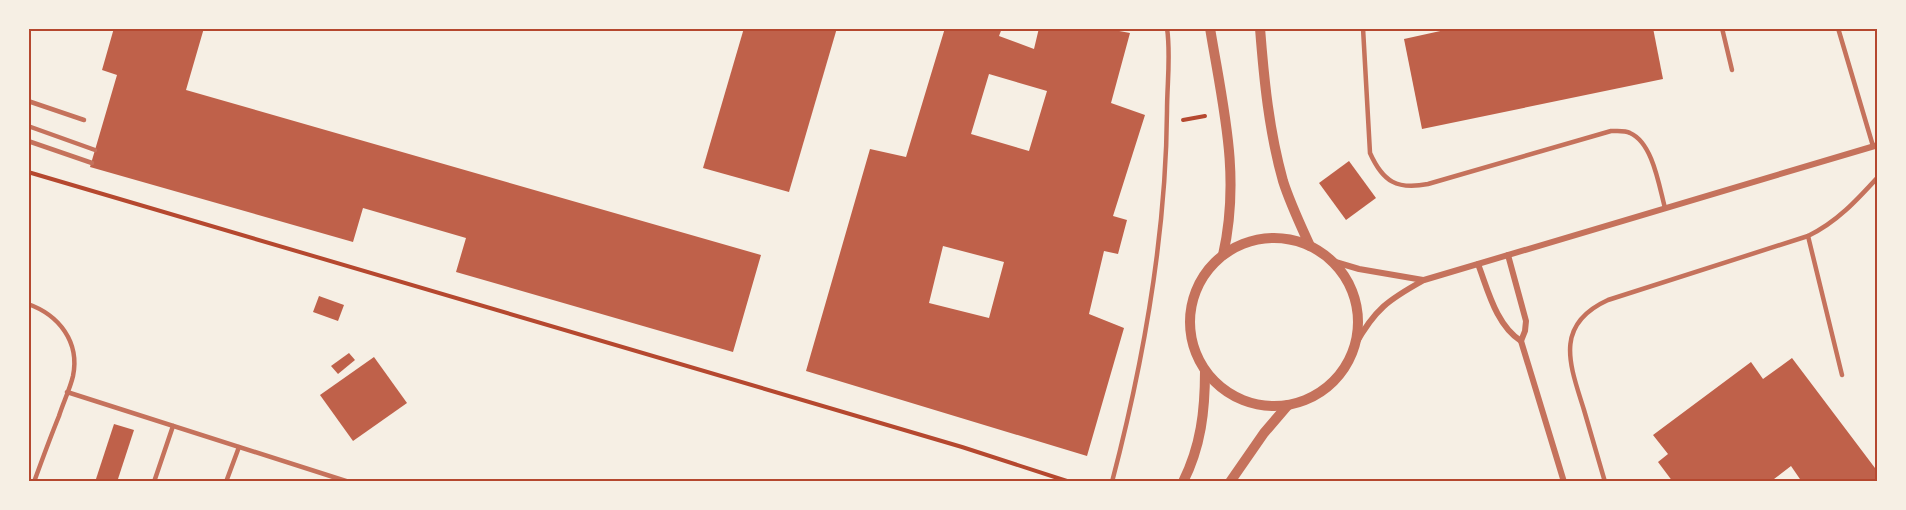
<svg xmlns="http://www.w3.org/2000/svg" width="1906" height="510" font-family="'Alegreya Sans',sans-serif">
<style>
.building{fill:#bf614a;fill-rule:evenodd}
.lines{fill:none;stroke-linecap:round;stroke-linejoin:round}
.path{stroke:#b5482f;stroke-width:4}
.service{stroke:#c5725c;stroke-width:4.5}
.minor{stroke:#c5725c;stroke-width:6}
.tertiary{stroke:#c5725c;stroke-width:10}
.neatline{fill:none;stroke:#b5482f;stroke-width:2}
</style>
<rect width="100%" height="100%" fill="#f6efe4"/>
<!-- building -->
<g class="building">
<path d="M114,28H204L186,90L761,255L733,352L456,272L466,238L363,208L353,242L90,167L117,75L102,70Z"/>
<path d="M744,28H837L789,192L703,168Z"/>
<path d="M945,28H1002L999,36L1034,49L1039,28H1103L1130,33L1111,103L1145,115L1113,216L1127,220L1118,254L1104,251L1089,314L1124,328L1087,456L806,371L870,149L906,157ZM989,74L1047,91L1029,151L971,134ZM943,246L1004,262L989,318L929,303Z"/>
<path d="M1454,28H1653L1663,79L1422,129L1404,39Z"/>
<path d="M1349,161L1376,198L1346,220L1319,183Z"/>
<path d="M319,296L344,305L338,321L313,312Z"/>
<path d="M349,353L355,360L338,374L331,366Z"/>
<path d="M374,357L407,403L353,441L320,395Z"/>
<path d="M1792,358L1878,472V482H1802L1791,466L1770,482H1673L1658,462L1668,454L1653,435L1751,362L1763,379Z"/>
<path d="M114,424L134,430L117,482H95Z"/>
</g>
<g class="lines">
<!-- path -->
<g class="path">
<path d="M1183,120L1205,116"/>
<path d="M28,172L962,447L1070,482"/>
</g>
<!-- service -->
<g class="service">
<path d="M1363,28L1370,153C1383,182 1397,190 1428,184L1611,131C1617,131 1625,130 1630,133C1653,143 1659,186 1665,208"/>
<path d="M1722,28L1732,70"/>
<path d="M1838,28L1873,146"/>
<path d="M28,101L84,120"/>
<path d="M28,126L95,150"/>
<path d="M28,141L92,163"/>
<path d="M1808,236L1842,375"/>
<path d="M28,304C59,315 80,342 73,376C70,389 63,403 59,416C50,438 42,460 34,482"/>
<path d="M67,392L349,482"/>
<path d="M154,482L173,426"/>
<path d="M226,482L239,447"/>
<path d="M1112,482C1144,360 1166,237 1167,111C1167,84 1171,55 1167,28"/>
<path d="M1605,482C1598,458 1591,434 1584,410C1570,365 1553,325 1608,300L1808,236C1837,222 1857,200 1878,177"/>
</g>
<!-- minor -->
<g class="minor">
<path d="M1508,255L1526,321L1525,331L1521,341L1564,482"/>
<path d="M1332,261L1359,269L1423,280"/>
<path d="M1478,264C1488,290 1496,325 1521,341"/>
<path d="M1355,345C1375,309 1388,300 1424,280L1878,145"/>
</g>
<!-- tertiary -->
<g class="tertiary">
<path d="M1210,28C1223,107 1241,176 1223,255"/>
<path d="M1260,28C1264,80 1269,131 1283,181C1290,203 1300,224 1310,246"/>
<circle cx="1274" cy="322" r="84"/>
<path d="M1183,482C1201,446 1205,411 1205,371"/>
<path d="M1230,482L1264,433L1288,405"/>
</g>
</g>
<!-- border -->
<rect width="1906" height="510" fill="none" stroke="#f6efe4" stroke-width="60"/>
<rect x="30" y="30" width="1846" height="450" class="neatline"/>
</svg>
